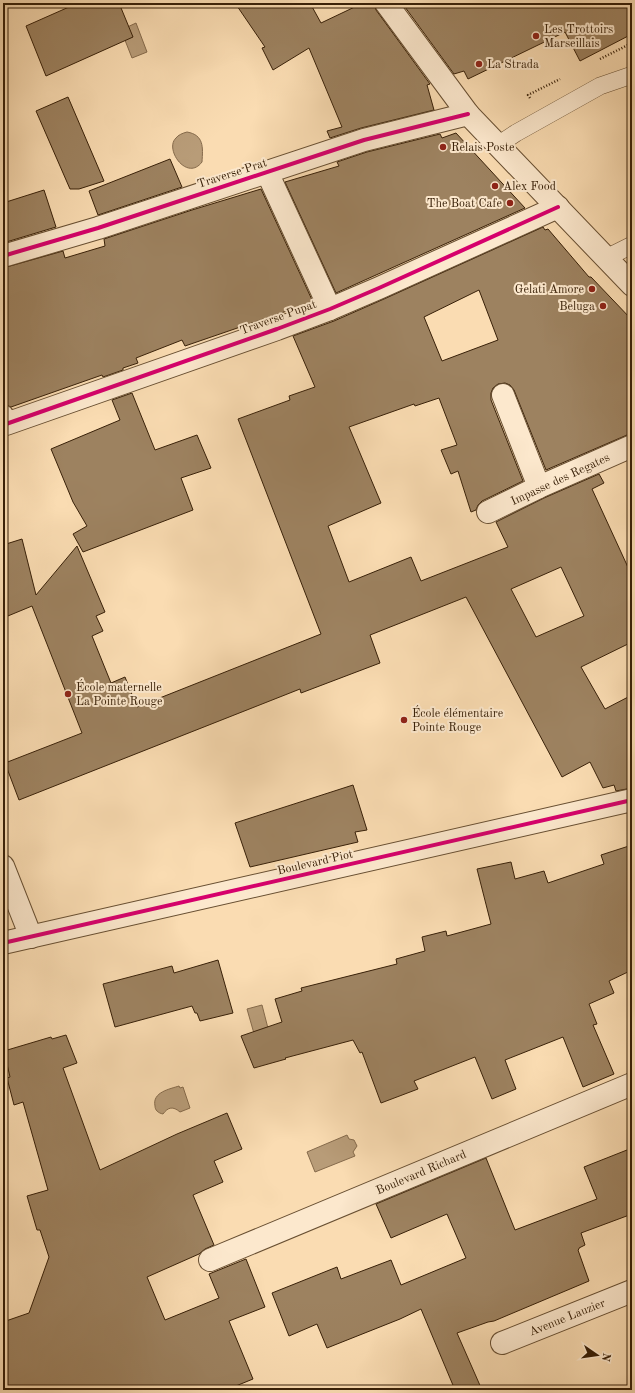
<svg xmlns="http://www.w3.org/2000/svg" width="635" height="1393" font-family="'Old Standard TT',serif">
<style>
.water{fill:#b89c78;stroke:#856a4b}
.building{fill:#9d8260;stroke:#382008;fill-rule:evenodd}
.lines{fill:none;stroke-linecap:round;stroke-linejoin:round}
.service-casing{stroke:#684f32;stroke-width:18}
.minor-casing{stroke:#684f32;stroke-width:24}
.tertiary-casing{stroke:#684f32;stroke-width:24}
.path{stroke:#382008;stroke-width:2.5;stroke-dasharray:1 2;stroke-linecap:butt}
.service{stroke:#fce8cd;stroke-width:17}
.minor{stroke:#fce8cd;stroke-width:22}
.tertiary{stroke:#fce8cd;stroke-width:22}
.cycleway-casing{stroke:#fce8cd;stroke-width:6}
.cycleway{stroke:#d6006c;stroke-width:4}
.poi-dot{fill:#8f2418;stroke:#fce8cd;stroke-width:1.5}
.labels{text-anchor:middle;stroke-width:4;stroke-linejoin:round;paint-order:stroke}
.poi-label{font-size:12px;fill:#382008;stroke:#fce8cd;text-anchor:start}
.street-label{font-size:12px;fill:#382008;stroke:#fce8cd}
</style>
<rect width="100%" height="100%" fill="#fadcb2"/>
<filter id="stains"><feTurbulence type="fractalNoise" baseFrequency=".005" numOctaves="4"/><feColorMatrix values="0 0 0 0 .2 0 0 0 0 .09 0 0 0 0 .02 0 0 0 .5 -.17"/></filter>
<radialGradient id="worn" r=".72"><stop offset=".6" stop-color="#630" stop-opacity="0"/><stop offset="1" stop-color="#630" stop-opacity=".3"/></radialGradient>
<!-- water -->
<g class="water">
<path d="M136,23L147,52L132,58L121,30Z"/>
<path d="M187,132C204,135 203,147 202,162C187,182 164,149 176,138C178,135 183,133 187,132Z"/>
<path d="M262,1005L271,1040L257,1044L247,1009Z"/>
<path d="M179,1086L180,1088L183,1087L190,1108L180,1112C173,1106 168,1107 163,1114C158,1113 155,1110 155,1106C152,1092 170,1089 179,1086Z"/>
<path d="M347,1135L349,1139L354,1140L357,1146L353,1152L355,1156L315,1172L307,1152Z"/>
</g>
<!-- building -->
<g class="building">
<path d="M78,3H119L133,37L46,76L26,26Z"/>
<path d="M235,3H310L321,23L363,3H374L376,10L430,84L427,85L434,110L361,128L330,138L327,131L342,127L309,48L273,70L262,48L265,47Z"/>
<path d="M402,3H632V34L580,61L565,32L468,79L464,71L454,74Z"/>
<path d="M68,97L104,181L79,189H70L36,111Z"/>
<path d="M456,133L525,208L336,293L285,182L339,166L337,162L367,152L440,134L442,138Z"/>
<path d="M170,159L182,187L98,215L89,191Z"/>
<path d="M261,189L313,302L185,346L182,340L136,358L138,363L123,368V370L103,377L102,375L11,407L3,404V268L63,251L65,258L105,246L104,239L192,210Z"/>
<path d="M44,190L56,227L3,243V203Z"/>
<path d="M543,227L545,230L548,229L589,277H591L632,320V434L627,435L546,470L514,390L510,385L505,383L498,384L493,388L491,393V400L523,481L482,501L478,505L476,510L471,512L458,471L451,474L441,450L457,445L439,398L415,406L414,404L349,427L381,503L328,526L349,582L411,557L421,581L508,547L496,522L544,498L599,474L604,483L592,489L632,576V642L581,667L605,709L632,695V788L616,791L614,785L603,788L590,762L562,777L466,597L370,635L380,663L301,693L300,689L19,800L5,763L82,733L32,606L3,618V545L22,539L36,595L77,546L105,612L96,616L103,631L92,636L111,683L125,677L137,707L321,634L238,419L290,400L289,396L315,387L293,336L334,321L384,299ZM479,290L498,340L442,361L424,317ZM561,567L584,616L536,637L511,589Z"/>
<path d="M132,393L155,450L197,435L211,468L181,478L193,510L83,552L73,534L87,526L73,502L51,449L120,420L112,400Z"/>
<path d="M353,785L367,830L355,832L358,842L250,867L235,823Z"/>
<path d="M632,845V970L609,981L614,993L589,1004L597,1024L593,1025L614,1074L583,1087L563,1037L505,1060L516,1089L492,1099L475,1057L414,1081L418,1089L381,1103L362,1052L360,1053L353,1040L285,1058L286,1059L254,1068L241,1036L282,1022L275,999L302,991L301,988L397,964L396,959L425,951L422,937L446,931L447,936L491,924L477,869L511,862L515,879L544,871L548,883L604,864L601,855Z"/>
<path d="M218,960L233,1013L200,1021L197,1013H195L192,1006L115,1027L103,984L172,966L174,973Z"/>
<path d="M66,1035L77,1063L63,1068L100,1170L177,1134L227,1113L242,1149L214,1161L223,1182L193,1195L214,1245L205,1249L199,1254L147,1277L165,1320L219,1298L209,1274L246,1259L265,1307L229,1321L253,1379L226,1390H3V1322L29,1313L49,1257L40,1230H37L27,1196L48,1190L23,1102L14,1105L7,1078L10,1077L4,1051L51,1037L52,1039Z"/>
<path d="M632,1148V1214L581,1233L585,1245L579,1248V1249L578,1250L589,1281L494,1321L488,1322L457,1333L482,1390H455L421,1309L400,1319L327,1348L317,1324L289,1336L272,1293L337,1267L341,1279L391,1260L401,1285L466,1258L447,1214L391,1238L376,1204L486,1158L515,1230L597,1199L584,1167Z"/>
</g>
<g class="lines">
<!-- service casing -->
<g class="service-casing">
<g id="service">
<path d="M498,145L516,133L600,86L632,75"/>
<path d="M606,258L632,245"/>
</g>
</g>
<!-- minor casing -->
<g class="minor-casing">
<g id="minor">
<path d="M267,172L330,309"/>
<path d="M3,256L98,228L364,140L468,114"/>
<path d="M503,395L539,487"/>
<path d="M3,416L6,424L277,329L330,309L379,288L558,207"/>
<path d="M488,512L539,487L632,446"/>
<path d="M3,866L31,937"/>
<path d="M3,943L632,800"/>
<path d="M210,1260L632,1084"/>
<path d="M502,1343L632,1291"/>
</g>
</g>
<!-- tertiary casing -->
<g class="tertiary-casing">
<path id="tertiary" d="M386,3L468,114L632,285"/>
</g>
<!-- path -->
<g class="path">
<path d="M600,59L632,43"/>
<path d="M530,98L528,95L560,79"/>
</g>
<!-- service -->
<use href="#service" class="service"/>
<!-- minor -->
<use href="#minor" class="minor"/>
<!-- tertiary -->
<use href="#tertiary" class="tertiary"/>
<!-- cycleway casing -->
<g class="cycleway-casing">
<g id="cycleway">
<path d="M3,256L98,228L364,140L468,114"/>
<path d="M3,416L6,424L277,329L330,309L379,288L558,207"/>
<path d="M3,943L632,800"/>
</g>
</g>
<!-- cycleway -->
<use href="#cycleway" class="cycleway"/>
</g>
<!-- markers -->
<g class="poi-dot">
<circle cx="536" cy="36" r="4"/>
<circle cx="479" cy="64" r="4"/>
<circle cx="443" cy="147" r="4"/>
<circle cx="495" cy="186" r="4"/>
<circle cx="510" cy="203" r="4"/>
<circle cx="592" cy="289" r="4"/>
<circle cx="603" cy="306" r="4"/>
<circle cx="68" cy="694" r="4"/>
<circle cx="404" cy="720" r="4"/>
</g>
<g class="labels">
<!-- poi labels -->
<g class="poi-label">
<text x="544" y="33">Les Trottoirs<tspan x="544" dy="14">Marseillais</tspan></text>
<text x="487" y="68">La Strada</text>
<text x="451" y="151">Relais Poste</text>
<text x="503" y="190">Alex Food</text>
<text x="502" y="207" text-anchor="end">The Boat Cafe</text>
<text x="584" y="293" text-anchor="end">Gelati Amore</text>
<text x="595" y="310" text-anchor="end">Beluga</text>
<text x="76" y="691">École maternelle<tspan x="76" dy="14">La Pointe Rouge</tspan></text>
<text x="412" y="717">École élémentaire<tspan x="412" dy="14">Pointe Rouge</tspan></text>
</g>
<!-- street labels -->
<g class="street-label">
<text transform="translate(232 173) rotate(-18)" y="4">Traverse Prat</text>
<text transform="translate(278 317) rotate(-20)" y="4">Traverse Pupat</text>
<text transform="translate(560 479) rotate(-25)" y="4">Impasse des Regates</text>
<text transform="translate(315 862) rotate(-13)" y="4">Boulevard Piot</text>
<text transform="translate(421 1172) rotate(-23)" y="4">Boulevard Richard</text>
<text transform="translate(567 1317) rotate(-22)" y="4">Avenue Lauzier</text>
</g>
</g>
<!-- margin -->
<rect width="635" height="1393" fill="none" stroke="#fadcb2" stroke-width="16"/>
<rect x="4" y="4" width="627" height="1385" fill="none" stroke="#382008" stroke-width="2"/>
<rect x="8" y="8" width="619" height="1377" fill="none" stroke="#382008"/>
<!-- north arrow -->
<g transform="translate(597 1355) rotate(103)" stroke="#fce8cd" stroke-width="3" paint-order="stroke">
<path d="M0-3L7 15L0 10L-7 15Z" fill="#382008"/>
<text y="-6" font-size="11" font-weight="bold" text-anchor="middle" fill="#382008">N</text>
</g>
<rect width="100%" height="100%" filter="url(#stains)"/>
<rect width="100%" height="100%" fill="url(#worn)"/>
</svg>
